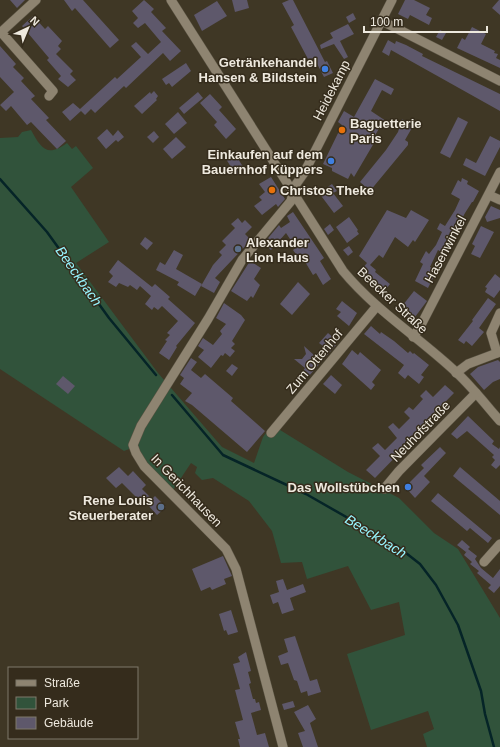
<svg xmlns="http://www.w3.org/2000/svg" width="500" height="747" font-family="Helvetica,sans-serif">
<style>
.green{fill:#31533b}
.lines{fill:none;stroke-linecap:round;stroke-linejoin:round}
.stream{stroke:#052427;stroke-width:2.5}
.building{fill:#5e586b}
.minor-casing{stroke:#5a5343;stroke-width:10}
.minor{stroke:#8e8471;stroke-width:9}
.shop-dot{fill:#3f7fe0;stroke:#352c1c;stroke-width:1.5}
.food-dot{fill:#e8710a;stroke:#352c1c;stroke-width:1.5}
.service-dot{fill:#5c6f8a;stroke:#352c1c;stroke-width:1.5}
.labels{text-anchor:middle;stroke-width:3;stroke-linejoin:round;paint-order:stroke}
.poi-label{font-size:13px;font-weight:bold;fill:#eee9de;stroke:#352c1c;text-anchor:end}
.street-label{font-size:13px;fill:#eee9de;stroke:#352c1c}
.water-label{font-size:14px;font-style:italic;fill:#97f5fe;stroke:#352c1c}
</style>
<rect width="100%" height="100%" fill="#3f3725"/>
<!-- green -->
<path class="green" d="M31,130C41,148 47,158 67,143L72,149L76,146L93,168L71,187L109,242L76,263L158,373L222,447L254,463L263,437L272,425L348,472L399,498L434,533L458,549L500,618V747H427L423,734L434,729L428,711L371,730L347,654L405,635L399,602L371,610L348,566L307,579L302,562L281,563L272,531L249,501L213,478L202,480L195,473L197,467L191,463L173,490L144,461L137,446L124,451L0,369V138L18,137L22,132Z"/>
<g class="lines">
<!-- stream -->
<g class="stream">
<path d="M0,179L47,232L109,318L156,375"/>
<path d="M172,395L223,455L306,494L397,546L420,564L436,585L458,625L481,691L485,714L494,747"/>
</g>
</g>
<!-- building -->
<g class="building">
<path d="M10,0H25L17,8Z"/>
<path d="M64,0H83L119,40L110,48L75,8L72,11Z"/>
<path d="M144,0L154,9L151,12L166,28L162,31L181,51L170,61L163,53L126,88L124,86L95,113L91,109L85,115L81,111L70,121L62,112L73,103L80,109L115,77L117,79L141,57L131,46L136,42L148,54L161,42L145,23L138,28L133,23L138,18L132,11Z"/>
<path d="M232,0H247L249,8L235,12Z"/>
<path d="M289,0H293L325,62L327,61L333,73L324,77L314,58L308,59L291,27L294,25L282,3Z"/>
<path d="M405,0H414L430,8L426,15L432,18L429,25L410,15L408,19L398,14Z"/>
<path d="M499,0H500V15L492,8Z"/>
<path d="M217,1L227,16L202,31L194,15Z"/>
<path d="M353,13L356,19L349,23L346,17Z"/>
<path d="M33,16L45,29L48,26L62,41L58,46L61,49L56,54L73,71L70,74L76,80L68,87L58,79L61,76L47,60L49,58L22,26Z"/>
<path d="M348,24L354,34L340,41L348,57L344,59L334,44L321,49L320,45L333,38L330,33Z"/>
<path d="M472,27L486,34L481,44L495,51L494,53L498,54L496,58L500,60V68L457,48L462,38L465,40Z"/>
<path d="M440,30L446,33L442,40L436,37Z"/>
<path d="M388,40L395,44L396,41L406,45L423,54L422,56L500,94V111L391,50L389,56L382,52Z"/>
<path d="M0,46L16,64L13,67L24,78L21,81L35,96L31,99L49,118L46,120L66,141L57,149L31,122L27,125L11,106L6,111L0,105L14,92L0,77Z"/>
<path d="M186,63L191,71L172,87L169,83L166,85L162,79Z"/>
<path d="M375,79L394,89L391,95L382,90L371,111L386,121L382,128L380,127L371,142L374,143L354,177L351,173L348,179L332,171V168L323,164L342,125L338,122L344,111L354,117Z"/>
<path d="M154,91L158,96L156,99L157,100L142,114L134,106L150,92L151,94Z"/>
<path d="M198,92L203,98L184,114L179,108Z"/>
<path d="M210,94L222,107L219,110L236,129L226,139L214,125L217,122L200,103Z"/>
<path d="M178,112L187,123L174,134L165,124Z"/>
<path d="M458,117L468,122L450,158L440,153Z"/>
<path d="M402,119L413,126L405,140L408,142V145L370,191L360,182L386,150L398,132Z"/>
<path d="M107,129L113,136L118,130L124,137L118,142L116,140L106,149L97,138Z"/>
<path d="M154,131L159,137L153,143L147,137Z"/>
<path d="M490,136L500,141V147L485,176L463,165L466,158L476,163Z"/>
<path d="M176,137L186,147L172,159L163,149Z"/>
<path d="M235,154L245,170L236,175L226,159Z"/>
<path d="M271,177L285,199L278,207L276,204L262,215L254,206L262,200L259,197L265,192L259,184Z"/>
<path d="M462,178L468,181L467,184L479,191L473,202H472L465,213L444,254L438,250L430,267L437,270L428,288L415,281L423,264L420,262L426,251L429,254L436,245L442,232L437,229L440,223L445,226L455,210L460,199L451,194L458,180L461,182Z"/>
<path d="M332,184L337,191L333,193L343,206L334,213L319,193Z"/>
<path d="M491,206L500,210V218L487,222L485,217Z"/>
<path d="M387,210L406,218L411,210L429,220L415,242L413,240L408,247L395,237L383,258L379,255L370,265L376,270L375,272L390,284L383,293L367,280L369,277L361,270L367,263L359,256Z"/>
<path d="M293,212L324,258L320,261L331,279L323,285L316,273L313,275L304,260L301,261L293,250L296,248L286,233L271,250L264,243L279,225L281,228L290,222L287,216Z"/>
<path d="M349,217L358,230L357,231L359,234L347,243L336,227Z"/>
<path d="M238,218L242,223L245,220L252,227L245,234L251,240L215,278L220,282L214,293L201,286L213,265L222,255L219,252L226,245L222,241L235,228L231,224Z"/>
<path d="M330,224L334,230L328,235L324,229Z"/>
<path d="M481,226L494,232L480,258L471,254L475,246L472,244Z"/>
<path d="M145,237L153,243L147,250L140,244Z"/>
<path d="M349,246L353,252L348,256L343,250Z"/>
<path d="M174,250L183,255L176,269L202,284L195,296L177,285L179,282L156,270L160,262L165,265Z"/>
<path d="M118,260L152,287L155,284L170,297L168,299L195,323L176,346L177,347L169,360L159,353L167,341L165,340L170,335L167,333L178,321L162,306L158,310L154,307L152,310L145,304L151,296L140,286L137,290L130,285L128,287L119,283L116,287L108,282L113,276L109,272Z"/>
<path d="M250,261L261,268L254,279L260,285L253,298L251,296L247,301L231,291Z"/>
<path d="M495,274L500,278V290L494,298L485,292L487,288L485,287Z"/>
<path d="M298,282L310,294L292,315L280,304Z"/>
<path d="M414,291L427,301L412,321L399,310Z"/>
<path d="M488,298L496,304L479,328L484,332L472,346L466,341L464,344L458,340L473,321L472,320Z"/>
<path d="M342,301L357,313L349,326L337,316L341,312L336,309Z"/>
<path d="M224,303L241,315L245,320L232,341L235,344L231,348L235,351L230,357L225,353L223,356L221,355L211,368L198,357L204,350L198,346L203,338L213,345L222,334L220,331L226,324L216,318Z"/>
<path d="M371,326L380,334L381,332L394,341L408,353L410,351L413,354L414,353L429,365L421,375L424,377L419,384L408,375L405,379L398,373L404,365L364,334Z"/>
<path d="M328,333L336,340L334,343L336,345L309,376L303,371L305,368L294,359H302L306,354L304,346L315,356L323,346L319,343Z"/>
<path d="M352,350L358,355L360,352L381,370L372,382L375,385L371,390L342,364Z"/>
<path d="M191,358L197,362L191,370L201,378L205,374L233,398L231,401L265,431L247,452L192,405L185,401L192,393L180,384L184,378L180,375Z"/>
<path d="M498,360L500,362V379L493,382L484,390L470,374L478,367Z"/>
<path d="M232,364L238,368L232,376L226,371Z"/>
<path d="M331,375L342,385L335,394L323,384Z"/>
<path d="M63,376L75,386L68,394L56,384Z"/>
<path d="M445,385L454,393L404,444L406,446L375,478L366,470L380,456L372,448L378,443L385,450L397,438L388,427L393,423L399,429L410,418L404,412L409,407L413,410L423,399L420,396L426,390L433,397Z"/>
<path d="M468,416L494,441L492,444L499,449L500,447V465L496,469L491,465L495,460L492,457L494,455L467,431L457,439L451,434Z"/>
<path d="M440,447L446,453L424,476L430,482L415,498L405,487L424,468L421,465Z"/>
<path d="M119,467L128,476L133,471L146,485L142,489L152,499L155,496L166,507L157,515L147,504L145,506L122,483L116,488L106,478Z"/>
<path d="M460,467L500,501V515L453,476Z"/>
<path d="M438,493L492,538L488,543L470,528L467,531L431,501Z"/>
<path d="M462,540L470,547L468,549L477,556L475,559L481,568L493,578L500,569V586L494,593L488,588L491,585L477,573L479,571L470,564L472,562L464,555L467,551L466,552L457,545Z"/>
<path d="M223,556L232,576L224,579L226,584L212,590L210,587L201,591L192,569Z"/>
<path d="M283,579L287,590L303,584L306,592L290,598L294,610L282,614L278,602L273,604L270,595L279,592L276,581Z"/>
<path d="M231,610L238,632L228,635L226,630L224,631L219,614Z"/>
<path d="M295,636L310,681L317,679L321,692L308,696L307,691L301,693L297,681L294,680L288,663L281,665L278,656L288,652L284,639Z"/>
<path d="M246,652L251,671L248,672L251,683L249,684L253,699H255L256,703L259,702L261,710L251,713L257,735L265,733L269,747H240L238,739H240L235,722L243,720L235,690L240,689L233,664L240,662L238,657Z"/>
<path d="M293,701L295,707L284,710L282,704Z"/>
<path d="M308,705L316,719L310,723L318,747H303L298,733L305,731L294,712Z"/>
</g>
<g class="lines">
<!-- minor casing -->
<g class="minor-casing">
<g id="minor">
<path d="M171,0L343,271C376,311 420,338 457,373C473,388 486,405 500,421"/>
<path d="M382,21L500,81"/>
<path d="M1,32L53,91L49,96"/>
<path d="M0,33L36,0"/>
<path d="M489,195L500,200"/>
<path d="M413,337L420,327L500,172"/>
<path d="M497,353L491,333L500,313"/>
<path d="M456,373L468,364L500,352"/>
<path d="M271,433L377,306"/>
<path d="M384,489L399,471L476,393"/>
<path d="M484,562L500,544"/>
<path d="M283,747L236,569L226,549L144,466L136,453L133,445L141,426L208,319L242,260L291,201L294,187L304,173L392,0"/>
</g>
</g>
<!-- minor -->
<use href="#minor" class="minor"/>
</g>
<!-- markers -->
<g class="shop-dot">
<circle cx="325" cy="69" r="4"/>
<circle cx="331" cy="161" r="4"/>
<circle cx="408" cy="487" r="4"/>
</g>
<g class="food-dot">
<circle cx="342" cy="130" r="4"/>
<circle cx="272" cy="190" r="4"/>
</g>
<g class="service-dot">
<circle cx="238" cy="249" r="4"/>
<circle cx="161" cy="507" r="4"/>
</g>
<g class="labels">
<!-- poi labels -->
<g class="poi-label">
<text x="317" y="67">Getränkehandel<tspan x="317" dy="15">Hansen &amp; Bildstein</tspan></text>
<text x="350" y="128" text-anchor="start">Baguetterie<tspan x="350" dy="15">Paris</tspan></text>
<text x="323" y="159">Einkaufen auf dem<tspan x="323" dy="15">Bauernhof Küppers</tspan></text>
<text x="280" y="195" text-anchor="start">Christos Theke</text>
<text x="246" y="247" text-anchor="start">Alexander<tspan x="246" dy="15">Lion Haus</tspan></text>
<text x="400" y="492">Das Wollstübchen</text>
<text x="153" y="505">Rene Louis<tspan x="153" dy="15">Steuerberater</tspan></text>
</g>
<!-- street labels -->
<g class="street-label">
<text transform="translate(331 90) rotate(-63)" y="5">Heidekamp</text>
<text transform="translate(445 249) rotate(-62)" y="5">Hasenwinkel</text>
<text transform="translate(393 300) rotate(43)" y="5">Beecker Straße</text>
<text transform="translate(314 361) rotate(-50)" y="5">Zum Ottenhof</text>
<text transform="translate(420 431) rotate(-46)" y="5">Neuhofstraße</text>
<text transform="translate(187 490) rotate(46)" y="5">In Gerichhausen</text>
</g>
<!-- water labels -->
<g class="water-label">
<text transform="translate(79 276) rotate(55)" y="5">Beeckbach</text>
<text transform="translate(376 536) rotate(32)" y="5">Beeckbach</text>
</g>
</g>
<!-- legend -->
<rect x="8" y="667" width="130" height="72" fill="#352c1c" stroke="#7f786a"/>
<rect x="16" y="680" width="20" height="6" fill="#8e8471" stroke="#7f786a"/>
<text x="44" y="687" font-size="12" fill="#eee9de">Straße</text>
<rect x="16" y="697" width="20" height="12" fill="#31533b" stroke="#7f786a"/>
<text x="44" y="707" font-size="12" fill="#eee9de">Park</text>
<rect x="16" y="717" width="20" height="12" fill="#5e586b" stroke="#7f786a"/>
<text x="44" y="727" font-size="12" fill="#eee9de">Gebäude</text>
<!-- north arrow -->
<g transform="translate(28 28) rotate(44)" stroke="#352c1c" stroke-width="3" paint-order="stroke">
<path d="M0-3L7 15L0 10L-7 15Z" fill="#eee9de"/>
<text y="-6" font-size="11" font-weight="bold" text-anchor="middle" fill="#eee9de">N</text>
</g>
<!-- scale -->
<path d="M364 26v6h123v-6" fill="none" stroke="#eee9de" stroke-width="2"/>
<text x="370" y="26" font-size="12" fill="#eee9de" stroke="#352c1c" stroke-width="3" paint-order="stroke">100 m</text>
</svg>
